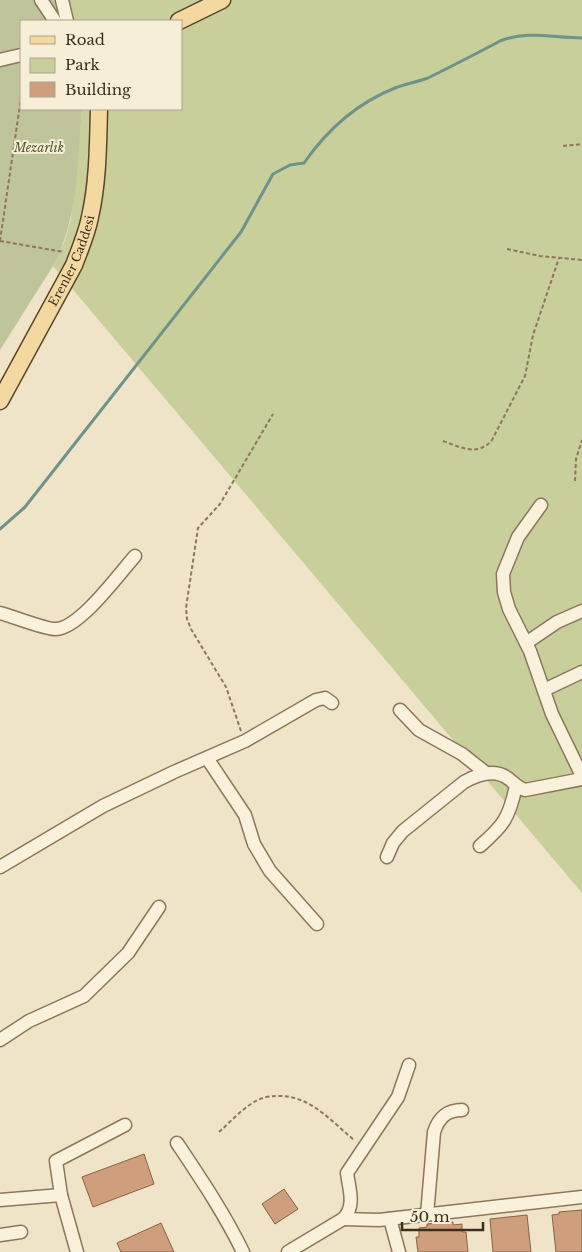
<svg xmlns="http://www.w3.org/2000/svg" width="582" height="1252" font-family="'Libre Baskerville',serif">
<style>
.green{fill:#c9cf9b}
.cemetery{fill:#bfc49a}
.lines{fill:none;stroke-linecap:round;stroke-linejoin:round}
.stream{stroke:#6f938a;stroke-width:3}
.building{fill:#cf9f7d;stroke:#8d5f41}
.minor-casing{stroke:#8d765c;stroke-width:15}
.major-casing{stroke:#5b4430;stroke-width:19}
.path{stroke:#8d765c;stroke-width:2;stroke-dasharray:4 2.5;stroke-linecap:butt}
.minor{stroke:#faf1dc;stroke-width:12}
.major{stroke:#f3d9a0;stroke-width:16}
.labels{text-anchor:middle;stroke-width:4;stroke-linejoin:round;paint-order:stroke}
.park-label{font-size:12px;font-style:italic;fill:#4d5a26;stroke:#f7eed8}
.street-label{font-size:12px;fill:#3d2e20;stroke:#f7eed8}
</style>
<rect width="100%" height="100%" fill="#f0e4c8"/>
<!-- green -->
<path class="green" d="M57,0H582V893L53,266L65,240L71,219L82,109H181V21H61Z"/>
<!-- cemetery -->
<path class="cemetery" d="M0,0H57L61,21H21V109H82C77,162 79,218 53,266L0,350Z"/>
<g class="lines">
<!-- stream -->
<path class="stream" d="M0,529L25,507L241,232L273,174L290,165L304,163C327,130 357,103 395,88C405,84 417,82 428,78C452,66 476,54 500,41C527,30 554,38 582,38"/>
</g>
<!-- building -->
<g class="building">
<path d="M144,1154L154,1184L93,1207L82,1177Z"/>
<path d="M284,1189L298,1209L275,1224L262,1204Z"/>
<path d="M582,1210V1252H556L552,1215L559,1214V1212Z"/>
<path d="M527,1215L531,1252H493L490,1219Z"/>
<path d="M453,1222V1225L462,1224V1232H466L468,1252H418L416,1237H419V1228L427,1227V1224Z"/>
<path d="M161,1223L174,1252H121L117,1243Z"/>
</g>
<g class="lines">
<!-- minor casing -->
<g class="minor-casing">
<g id="minor">
<path d="M41,0L55,21"/>
<path d="M62,0L67,21"/>
<path d="M0,60L21,55"/>
<path d="M541,505L518,537L503,574L504,592L509,609L530,651L552,714L582,776"/>
<path d="M0,613C12,616 47,630 56,629C80,628 119,574 135,556"/>
<path d="M526,643L557,622L582,611"/>
<path d="M544,690L582,672"/>
<path d="M400,710L419,730L462,754L486,773"/>
<path d="M207,758L245,815L254,844L270,871L317,924"/>
<path d="M480,846C504,825 509,818 516,786"/>
<path d="M387,857L393,843L403,831L464,782C478,774 495,768 509,779C515,784 518,788 525,790L582,779"/>
<path d="M0,867L103,806L174,772L245,741L316,700L325,698L332,703"/>
<path d="M0,1040L29,1021L84,996L128,953L159,907"/>
<path d="M177,1143C201,1179 224,1213 243,1252"/>
<path d="M61,1195L77,1252"/>
<path d="M0,1200L61,1195L56,1161L125,1125"/>
<path d="M427,1215L434,1132C439,1117 447,1110 462,1110"/>
<path d="M343,1219L379,1220L582,1197"/>
<path d="M390,1219L399,1252"/>
<path d="M0,1235L21,1232"/>
<path d="M288,1252L343,1219C356,1206 349,1189 347,1173L398,1097L409,1065"/>
</g>
</g>
<!-- major casing -->
<g class="major-casing">
<g id="major">
<path d="M179,21L222,0"/>
<path id="s1" d="M0,401L74,265C80,249 87,233 90,217C98,182 98,145 99,109"/>
</g>
</g>
<!-- path -->
<g class="path">
<path d="M563,146L582,144"/>
<path d="M0,241L21,98"/>
<path d="M0,241L64,252"/>
<path d="M507,249L540,256L582,260"/>
<path d="M443,441C460,447 478,457 492,440L525,376L533,335L559,258"/>
<path d="M575,481L576,459L582,440"/>
<path d="M241,731L226,687L191,629L187,619L186,608L198,528L220,504L273,414"/>
<path d="M219,1132C230,1122 241,1110 254,1102C260,1098 269,1096 276,1096C309,1094 331,1121 354,1140"/>
</g>
<!-- minor -->
<use href="#minor" class="minor"/>
<!-- major -->
<use href="#major" class="major"/>
</g>
<g class="labels">
<!-- park labels -->
<g class="park-label">
<text x="39" y="152">Mezarlık</text>
</g>
<!-- street labels -->
<g class="street-label">
<text dy="4" stroke="none"><textPath href="#s1" startOffset="158">Erenler Caddesi</textPath></text>
</g>
</g>
<!-- legend -->
<rect x="20" y="20" width="162" height="90" fill="#f7eed8" stroke="#ada18e"/>
<rect x="30" y="36" width="25" height="8" fill="#f3d9a0" stroke="#ada18e"/>
<text x="65" y="45" font-size="15" fill="#3d2e20">Road</text>
<rect x="30" y="58" width="25" height="15" fill="#c9cf9b" stroke="#ada18e"/>
<text x="65" y="70" font-size="15" fill="#3d2e20">Park</text>
<rect x="30" y="82" width="25" height="15" fill="#cf9f7d" stroke="#ada18e"/>
<text x="65" y="95" font-size="15" fill="#3d2e20">Building</text>
<!-- scale -->
<path d="M402 1222v8h81v-8" fill="none" stroke="#3d2e20" stroke-width="2.5"/>
<text x="410" y="1222" font-size="15" fill="#3d2e20" stroke="#f7eed8" stroke-width="4" paint-order="stroke">50 m</text>
</svg>
